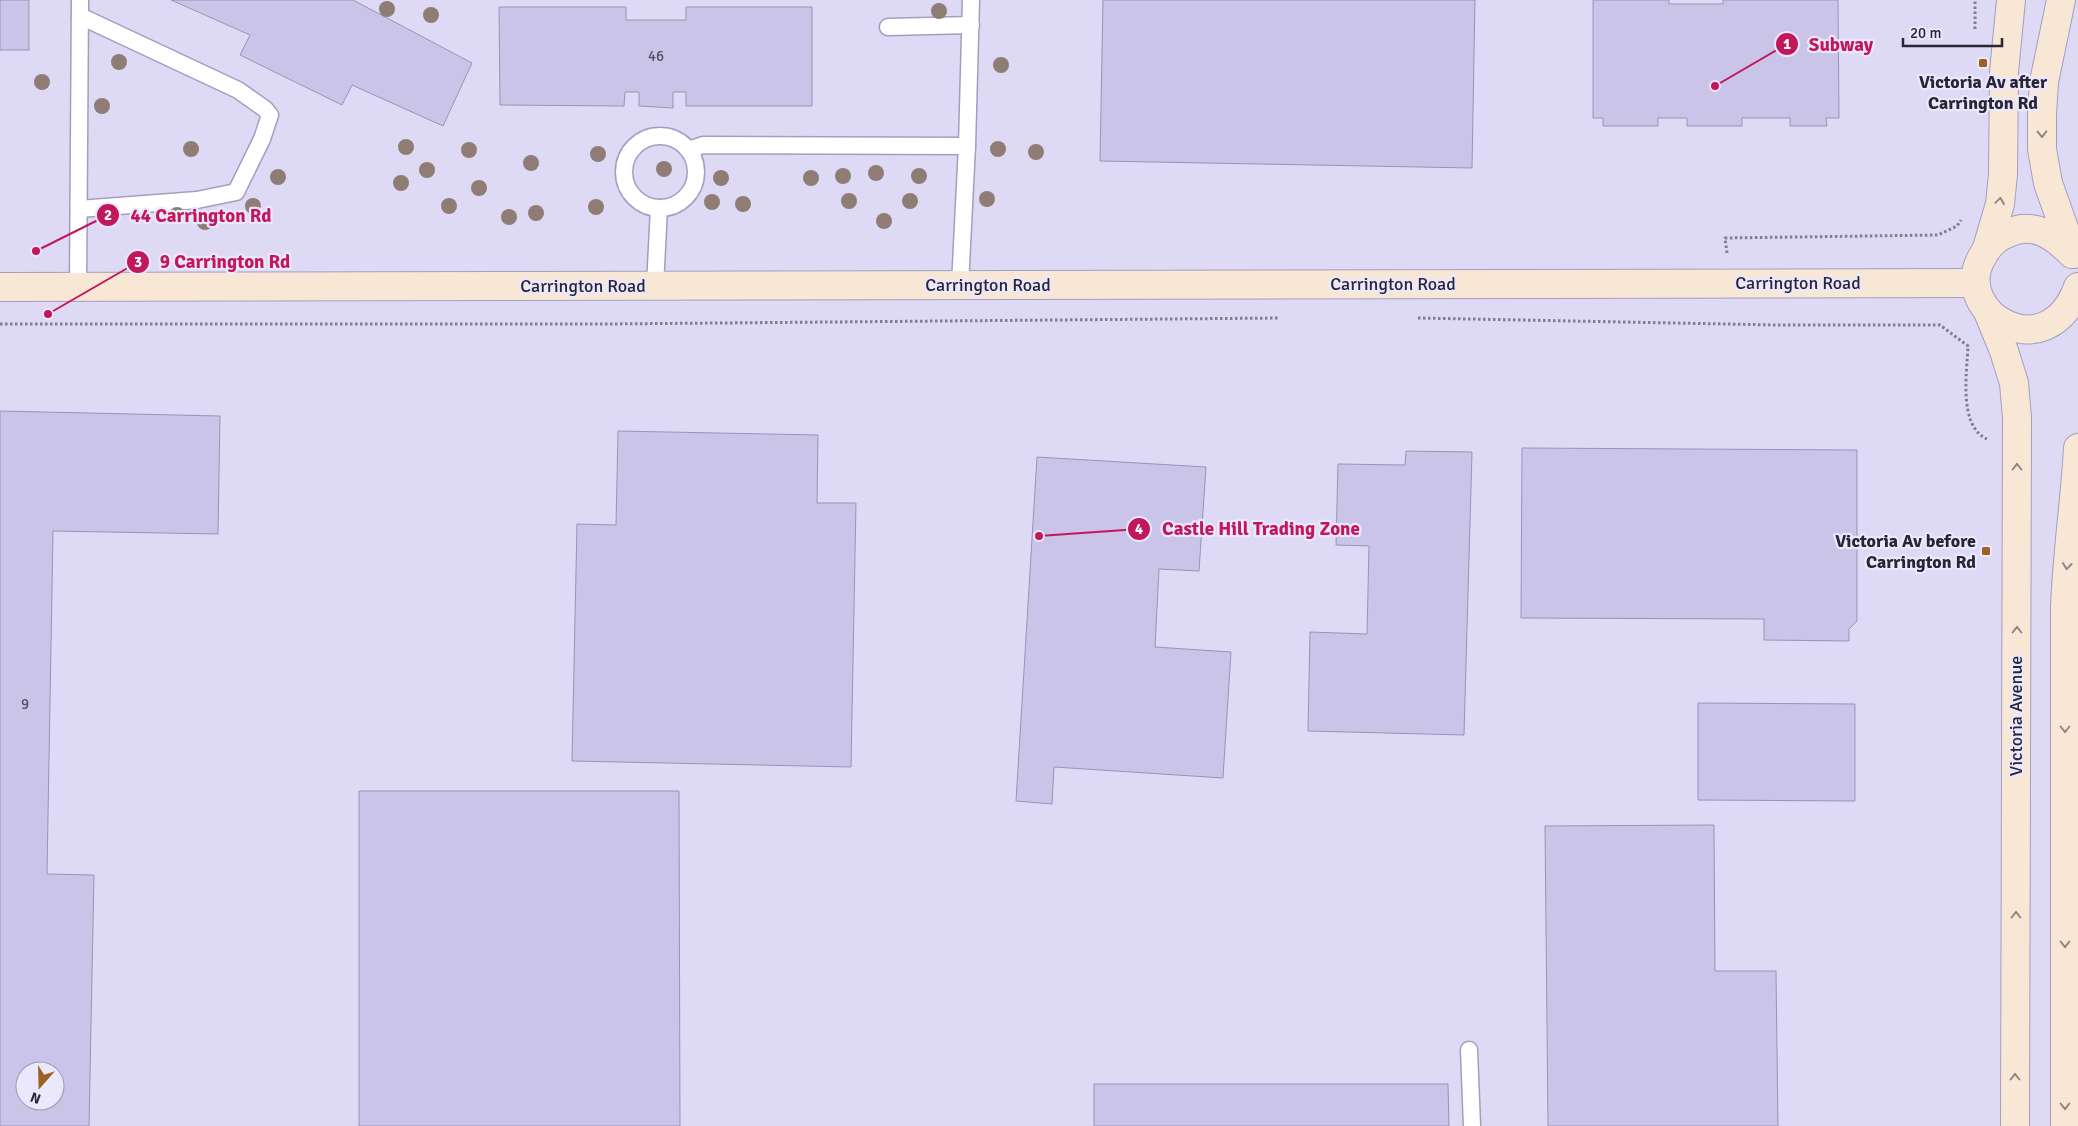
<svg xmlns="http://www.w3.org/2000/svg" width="2078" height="1126" font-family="Signika,sans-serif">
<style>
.built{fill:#dedaf5;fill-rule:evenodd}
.building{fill:#c9c4e8;stroke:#9994b6;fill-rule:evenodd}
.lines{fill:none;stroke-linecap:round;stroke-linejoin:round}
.service-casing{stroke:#a39ec0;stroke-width:19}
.secondary-casing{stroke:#a39ec0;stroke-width:30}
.path{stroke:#807d8f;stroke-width:3;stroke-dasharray:2.5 2.5;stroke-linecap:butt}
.service{stroke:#fff;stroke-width:16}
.secondary{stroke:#f9e7d6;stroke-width:28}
.tree{fill:#8f7d75}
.oneway{stroke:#908685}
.poi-dot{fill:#9d6222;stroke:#ebe8fe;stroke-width:2}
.labels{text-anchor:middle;stroke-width:4.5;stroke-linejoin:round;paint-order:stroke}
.number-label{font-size:15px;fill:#504e61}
.poi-label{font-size:18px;font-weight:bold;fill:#282634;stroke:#ebe8fe}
.street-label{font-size:18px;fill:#282634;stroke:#ebe8fe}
.leader{fill:none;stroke:#c2185b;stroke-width:2}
.callout-dot{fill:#c2185b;stroke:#ebe8fe;stroke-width:2}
.mark-label{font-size:15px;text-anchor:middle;font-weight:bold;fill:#fff}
.callout-label{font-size:19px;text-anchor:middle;font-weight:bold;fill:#c2185b;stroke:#ebe8fe;stroke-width:4.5;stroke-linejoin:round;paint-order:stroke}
</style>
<rect width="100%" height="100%" fill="#ebe8fe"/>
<!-- built -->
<path class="built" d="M0,0H2078V1126H0ZM25,1071H55V1101H25Z"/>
<!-- building -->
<g class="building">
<rect x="0" y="0" width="29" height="50"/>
<path d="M171,0H353L472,63L443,126L352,85L342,105L240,55L250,35Z"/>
<path d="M1103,0H1475L1472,168L1100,161Z"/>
<path d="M1593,0H1669V4H1723V0H1838L1839,118H1826L1827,126H1790V118H1742V126H1687V118H1658V126H1603V118H1593Z"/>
<path d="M499,7H626V20H686V7H812V106H686V92H673V108L639,106V92H625L624,106L500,105Z"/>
<path d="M0,411L220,416L218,534L53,531L47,874L94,875L89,1126H0ZM25,1071H55V1101H25Z"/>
<path d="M618,431L818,435L817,503H856L851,767L572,761L577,524L616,525Z"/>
<path d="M1522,448L1857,450V621L1849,629V641L1764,640V619L1521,618Z"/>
<path d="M1406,451L1472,452L1464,735L1308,731L1310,632L1367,634L1369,546L1336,545L1338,464L1405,465Z"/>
<path d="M1037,457L1206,467L1199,571L1159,569L1155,647L1231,652L1223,778L1054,767L1052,804L1016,801Z"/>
<path d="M1698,703L1855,704V801L1698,800Z"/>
<path d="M359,791H679L680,1126H359Z"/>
<path d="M1714,825L1715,971H1776L1778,1126H1548L1545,826Z"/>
<path d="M1094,1084H1448L1449,1126H1094Z"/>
</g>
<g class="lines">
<!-- service casing -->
<g class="service-casing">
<g id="service">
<path d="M888,27L971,25"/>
<circle cx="660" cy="172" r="36"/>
<path d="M967,146L971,0"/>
<path d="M689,150L703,145L967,146L960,285"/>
<path d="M79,209L197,200L236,192L262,139L270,115L265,109L238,90L80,16"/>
<path d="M655,286L659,208"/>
<path d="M78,287L80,0"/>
<path d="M1469,1050L1472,1126"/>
</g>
</g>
<!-- secondary casing -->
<g class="secondary-casing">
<g id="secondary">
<path d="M2061,0L2044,82L2042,115V149L2048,183L2073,254"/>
<path d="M1987,248L2000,204L2003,174L2004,72L2011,0"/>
<path d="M2072,254C2054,236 2034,221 2008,233C1995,238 1988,246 1981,259C1952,313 2047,371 2078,287"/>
<path d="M0,287L1975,283"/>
<path d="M1988,312L2004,351L2014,383L2017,418L2015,1126"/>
<path d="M2065,1126V607C2067,554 2075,501 2078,448"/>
</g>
</g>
<!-- path -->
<g class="path">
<path d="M1975,29V0"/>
<path d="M1727,253L1725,238L1938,235L1957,226L1961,220"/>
<path d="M1418,318L1776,325H1940L1968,346C1967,372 1958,426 1987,439"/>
<path d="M0,324H607L1279,318"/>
</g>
<!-- service -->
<use href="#service" class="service"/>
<!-- secondary -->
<use href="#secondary" class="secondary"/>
</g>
<!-- trees -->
<g class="tree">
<circle cx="387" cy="9" r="8"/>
<circle cx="939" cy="11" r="8"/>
<circle cx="431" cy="15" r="8"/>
<circle cx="119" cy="62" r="8"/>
<circle cx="1001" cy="65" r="8"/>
<circle cx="42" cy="82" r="8"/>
<circle cx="102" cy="106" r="8"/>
<circle cx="406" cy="147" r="8"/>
<circle cx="191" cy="149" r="8"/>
<circle cx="998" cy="149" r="8"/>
<circle cx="469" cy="150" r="8"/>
<circle cx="1036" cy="152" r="8"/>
<circle cx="598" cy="154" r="8"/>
<circle cx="531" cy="163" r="8"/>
<circle cx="664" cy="169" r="8"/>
<circle cx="427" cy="170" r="8"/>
<circle cx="876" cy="173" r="8"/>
<circle cx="843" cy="176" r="8"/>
<circle cx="919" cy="176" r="8"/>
<circle cx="278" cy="177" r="8"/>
<circle cx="721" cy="178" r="8"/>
<circle cx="811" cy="178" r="8"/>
<circle cx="401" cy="183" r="8"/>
<circle cx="479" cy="188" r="8"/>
<circle cx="987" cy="199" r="8"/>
<circle cx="849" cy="201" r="8"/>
<circle cx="910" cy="201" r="8"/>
<circle cx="712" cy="202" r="8"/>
<circle cx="743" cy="204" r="8"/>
<circle cx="253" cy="206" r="8"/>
<circle cx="449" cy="206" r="8"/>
<circle cx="596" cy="207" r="8"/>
<circle cx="536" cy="213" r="8"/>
<circle cx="177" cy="215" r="8"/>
<circle cx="509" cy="217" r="8"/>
<circle cx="884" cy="221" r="8"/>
<circle cx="205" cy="222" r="8"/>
</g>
<!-- one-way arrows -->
<defs><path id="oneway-chevron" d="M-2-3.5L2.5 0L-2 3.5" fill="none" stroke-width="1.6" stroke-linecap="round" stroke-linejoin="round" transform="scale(1.25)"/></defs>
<g class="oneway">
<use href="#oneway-chevron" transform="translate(2042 134) rotate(89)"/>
<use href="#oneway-chevron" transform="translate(2000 201) rotate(-82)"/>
<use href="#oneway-chevron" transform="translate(2017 467) rotate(-90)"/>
<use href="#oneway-chevron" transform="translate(2067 566) rotate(96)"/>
<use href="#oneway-chevron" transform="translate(2017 630) rotate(-90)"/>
<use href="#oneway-chevron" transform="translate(2065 729) rotate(90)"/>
<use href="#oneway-chevron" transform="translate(2016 915) rotate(-90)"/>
<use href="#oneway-chevron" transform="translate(2065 944) rotate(90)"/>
<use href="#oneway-chevron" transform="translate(2015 1077) rotate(-90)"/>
<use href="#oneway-chevron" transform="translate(2065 1106) rotate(90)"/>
</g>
<!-- markers -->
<g class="poi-dot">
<rect x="1978" y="58" width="10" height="10" rx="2.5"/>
<rect x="1981" y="546" width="10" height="10" rx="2.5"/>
</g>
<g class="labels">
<!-- number labels -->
<g class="number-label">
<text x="656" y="61">46</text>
<text x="25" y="709">9</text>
</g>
<!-- poi labels -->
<g class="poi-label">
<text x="1983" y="88">Victoria Av after<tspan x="1983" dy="21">Carrington Rd</tspan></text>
<text x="1976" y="547" text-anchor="end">Victoria Av before<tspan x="1976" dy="21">Carrington Rd</tspan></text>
</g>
<!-- street labels -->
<g class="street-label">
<text x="1798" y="289">Carrington Road</text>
<text x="1393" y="290">Carrington Road</text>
<text x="988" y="291">Carrington Road</text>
<text x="583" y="292">Carrington Road</text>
<text transform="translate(2016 716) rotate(-90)" y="6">Victoria Avenue</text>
</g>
</g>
<!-- callouts -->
<path class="leader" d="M1715 86L1787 44M36 251L108 215M48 314L138 262M1039 536L1139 529"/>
<g class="callout-dot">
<circle cx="1715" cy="86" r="5"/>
<circle cx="36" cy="251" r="5"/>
<circle cx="48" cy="314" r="5"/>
<circle cx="1039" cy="536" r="5"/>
<circle cx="1787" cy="44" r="12"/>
<circle cx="108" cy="215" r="12"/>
<circle cx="138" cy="262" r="12"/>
<circle cx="1139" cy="529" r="12"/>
</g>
<g class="mark-label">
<text x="1787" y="49">1</text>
<text x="108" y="220">2</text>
<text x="138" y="267">3</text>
<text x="1139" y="534">4</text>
</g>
<g class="callout-label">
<text x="1841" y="51">Subway</text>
<text x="201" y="222">44 Carrington Rd</text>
<text x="225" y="268">9 Carrington Rd</text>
<text x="1261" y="535">Castle Hill Trading Zone</text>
</g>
<!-- north arrow -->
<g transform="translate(40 1086) rotate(200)"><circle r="24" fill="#ebe8fe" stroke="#9d9aad"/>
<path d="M0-4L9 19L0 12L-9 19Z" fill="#9d6222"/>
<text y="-8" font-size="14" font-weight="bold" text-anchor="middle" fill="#282634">N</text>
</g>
<!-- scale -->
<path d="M1903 38v8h99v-8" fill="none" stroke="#282634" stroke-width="2.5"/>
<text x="1910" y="38" font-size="15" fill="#282634" stroke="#ebe8fe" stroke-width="4" paint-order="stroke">20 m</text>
</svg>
